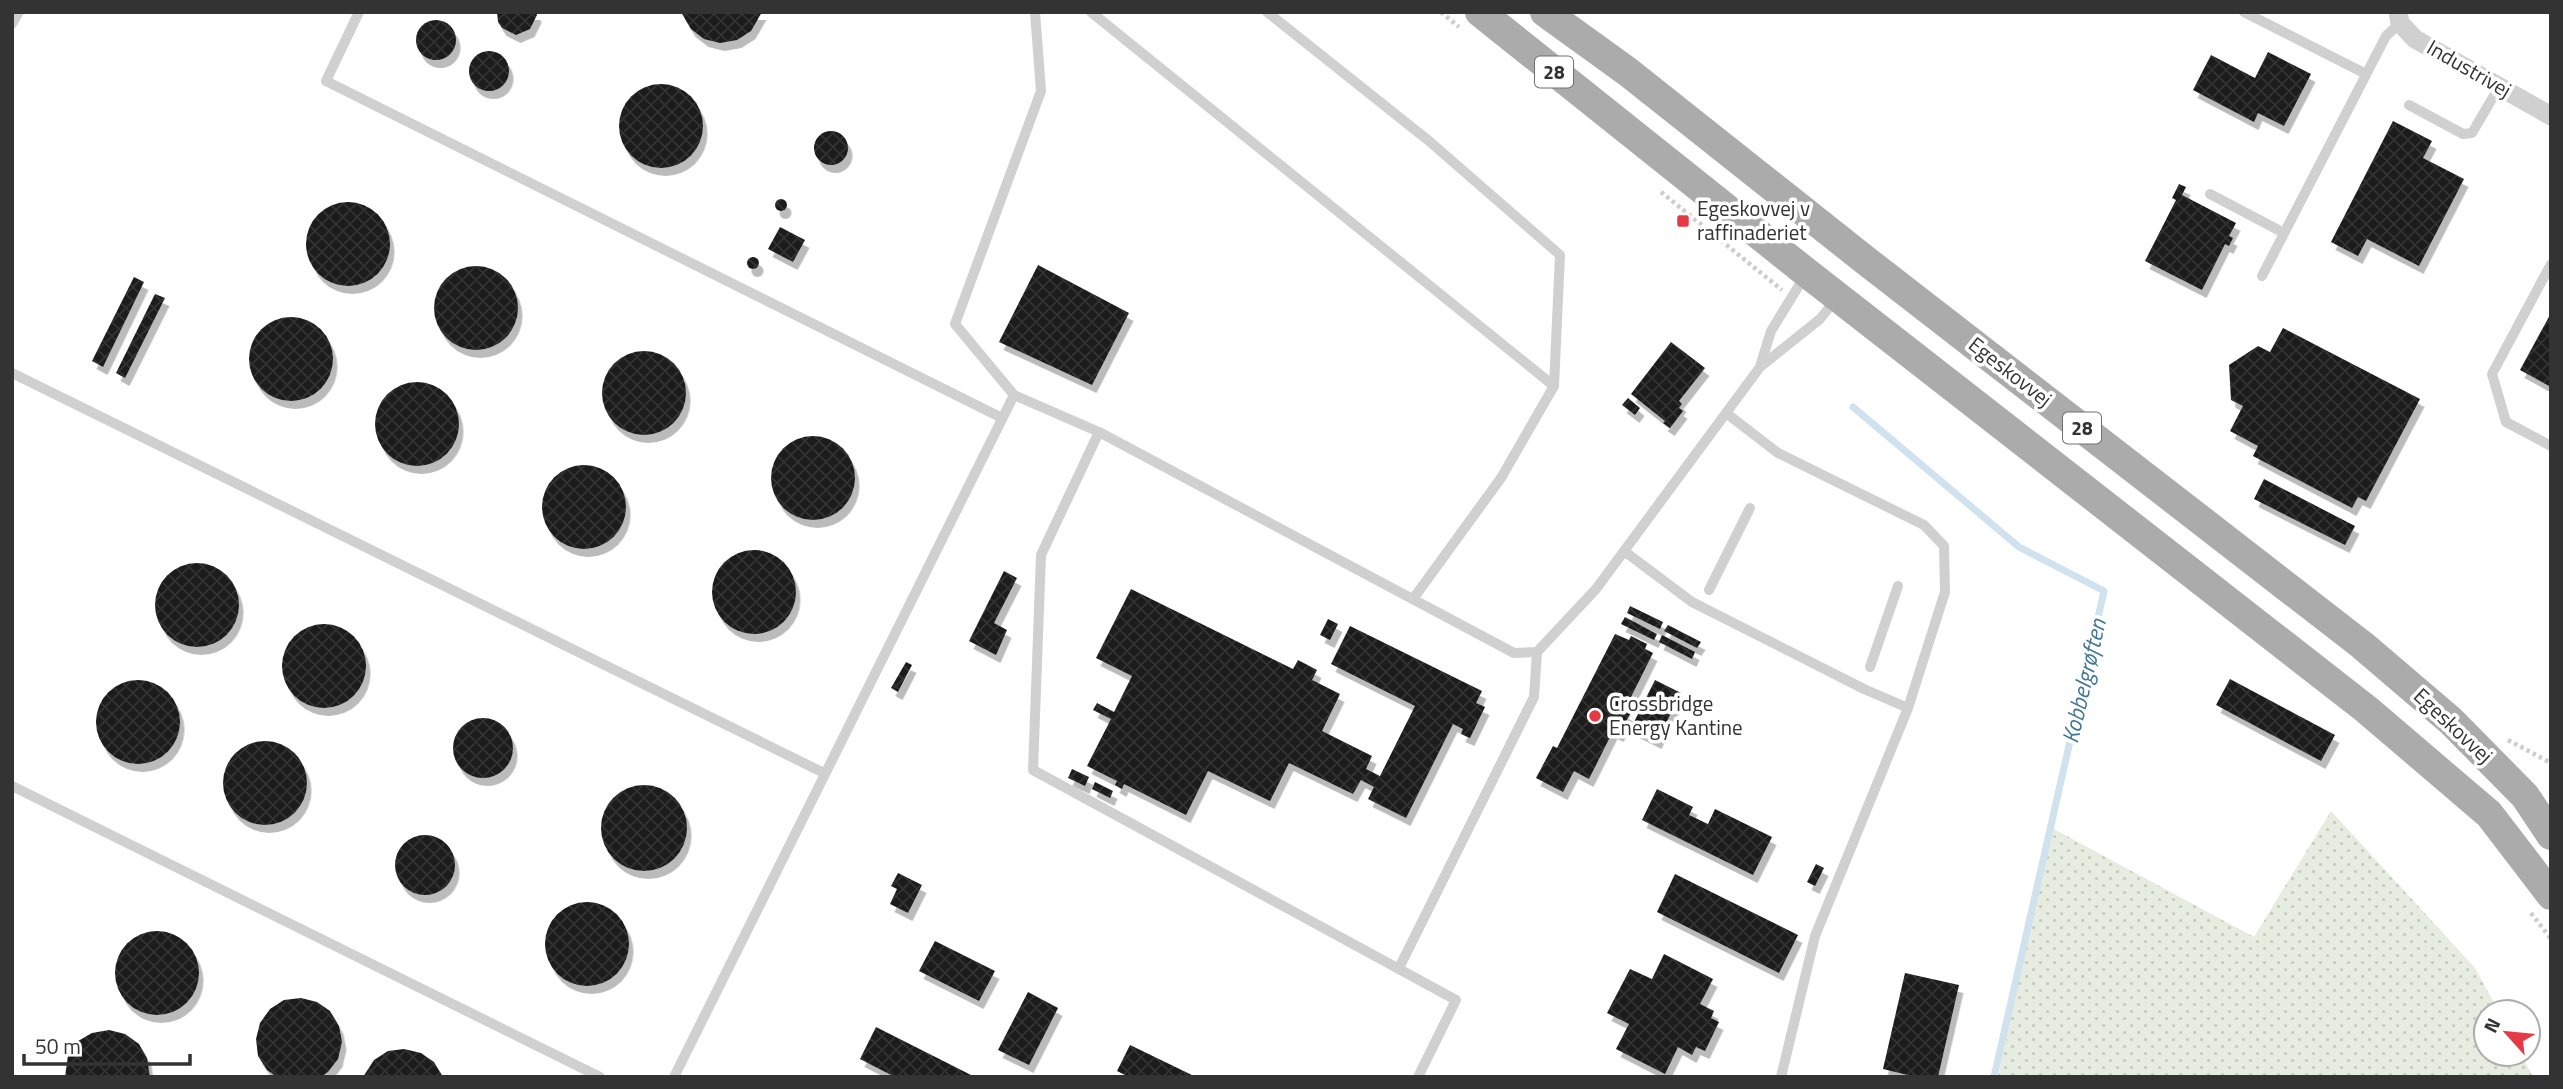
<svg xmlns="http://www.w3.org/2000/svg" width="2563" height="1089" font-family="'Titillium Web',sans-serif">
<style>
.grass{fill:url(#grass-dots)}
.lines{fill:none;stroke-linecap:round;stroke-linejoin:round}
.stream{stroke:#cfe2ee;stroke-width:7}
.building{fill:url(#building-cross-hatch);filter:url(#shadow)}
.path{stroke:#cdcdcd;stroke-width:4.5;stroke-dasharray:3.5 3.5;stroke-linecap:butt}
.service{stroke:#d0d0d0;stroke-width:10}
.minor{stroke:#d0d0d0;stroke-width:19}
.primary{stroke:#ababab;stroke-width:30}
.poi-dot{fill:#e63946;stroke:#fff;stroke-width:2.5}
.labels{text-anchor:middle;stroke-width:7;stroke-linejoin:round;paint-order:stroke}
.shield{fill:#fff;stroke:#707070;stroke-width:2}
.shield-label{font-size:19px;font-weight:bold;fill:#333}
.street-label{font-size:21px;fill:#333;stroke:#fff}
.poi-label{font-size:21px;fill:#333;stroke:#fff;text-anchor:start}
.water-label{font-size:23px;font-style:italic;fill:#3f7597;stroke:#fff}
</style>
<defs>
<pattern id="grass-dots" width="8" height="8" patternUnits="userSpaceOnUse" patternTransform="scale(1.75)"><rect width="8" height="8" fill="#e6ecdf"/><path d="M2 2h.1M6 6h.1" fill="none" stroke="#c6cbc0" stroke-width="1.8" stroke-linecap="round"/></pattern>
<pattern id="building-cross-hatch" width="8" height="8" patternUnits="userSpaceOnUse" patternTransform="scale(1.75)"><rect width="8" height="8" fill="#1a1a1a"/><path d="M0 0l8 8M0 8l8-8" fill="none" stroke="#333"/></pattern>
<filter id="shadow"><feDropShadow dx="4.5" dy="8" stdDeviation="0" flood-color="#0004"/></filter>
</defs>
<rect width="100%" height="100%" fill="#fff"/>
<!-- grass -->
<path class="grass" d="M2331,811L2475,968L2499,1012H2486V1054H2521L2533,1077H1998L2050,827L2254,937Z"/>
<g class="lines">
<!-- stream -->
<path class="stream" d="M1853,407L2019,547L2104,591L1994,1077"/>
</g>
<!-- building -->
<g class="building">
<path d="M497,12H536L537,15L530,29L516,35L502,28L498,22Z"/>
<path d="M681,12H762L751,31L737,40L720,43L704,39L691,29Z"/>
<circle cx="436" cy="40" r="20"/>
<circle cx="489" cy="71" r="20"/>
<path d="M2268,52L2311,74L2284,126L2258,113L2254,122L2193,90L2211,55L2255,78Z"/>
<circle cx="661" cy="126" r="42"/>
<path d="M2393,121L2432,141L2423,158L2464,179L2419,266L2367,239L2358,256L2331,242Z"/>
<circle cx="831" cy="148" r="17"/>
<path d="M2179,184L2186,187L2182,195L2236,223L2229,236L2233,238L2229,246L2225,244L2202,290L2145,261L2176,200L2172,198Z"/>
<circle cx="781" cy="205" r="6"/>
<circle cx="348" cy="244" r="42"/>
<path d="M780,227L805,240L793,262L768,249Z"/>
<circle cx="753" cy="263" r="6"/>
<path d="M1038,265L1129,313L1092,385L999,342Z"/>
<circle cx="476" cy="308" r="42"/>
<path d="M134,277L144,282L103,367L92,361Z"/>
<path d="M155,294L165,298L125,378L116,373Z"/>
<path d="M2551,313V387L2520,370Z"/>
<circle cx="291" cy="359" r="42"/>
<path d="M2283,328L2420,399L2366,501L2358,497L2352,508L2253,456L2258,446L2230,431L2243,406L2231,400L2229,365L2258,346L2270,352Z"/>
<path d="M1671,342L1705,368L1679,401L1682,404L1679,408L1683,411L1670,428L1663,423L1665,421L1631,394Z"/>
<circle cx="644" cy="393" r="42"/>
<circle cx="417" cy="424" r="42"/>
<path d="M1628,398L1640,408L1635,415L1622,405Z"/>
<circle cx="813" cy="478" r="42"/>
<circle cx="584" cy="507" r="42"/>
<path d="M2264,479L2355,526L2345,545L2254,499Z"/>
<circle cx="754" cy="592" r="42"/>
<circle cx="197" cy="605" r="42"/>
<path d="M1004,571L1017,578L994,623L1007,630L996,655L969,641Z"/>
<path d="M1131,589L1293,669L1298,660L1317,670L1312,680L1340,694L1322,731L1372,756L1366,769L1380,776L1415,706L1331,664L1350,626L1482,691L1476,703L1485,707L1470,738L1461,734L1463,729L1453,724L1406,818L1368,799L1374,787L1361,780L1353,794L1289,763L1270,801L1208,771L1186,815L1124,784L1122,789L1115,785L1117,781L1087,766L1111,719L1093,710L1097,703L1114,712L1132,676L1096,658Z"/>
<path d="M1630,606L1663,622L1660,629L1627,613Z"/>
<path d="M1625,617L1657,634L1654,640L1621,624Z"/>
<path d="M1328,619L1338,624L1330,640L1320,635Z"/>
<circle cx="324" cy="666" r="42"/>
<path d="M1668,625L1701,642L1697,648L1664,631Z"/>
<path d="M1615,634L1629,640L1631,636L1647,644L1645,649L1653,653L1624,711L1630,714L1619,734L1613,731L1589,779L1574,771L1563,792L1536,778L1553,746L1557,748Z"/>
<path d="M1662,635L1695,652L1692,659L1659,642Z"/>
<path d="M906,662L912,665L898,692L891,688Z"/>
<path d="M2230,679L2335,735L2321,761L2216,705Z"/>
<circle cx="138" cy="722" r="42"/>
<path d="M1655,680L1681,693L1657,741L1631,728Z"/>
<circle cx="483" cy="748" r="30"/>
<circle cx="265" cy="783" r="42"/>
<path d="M1072,769L1089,777L1085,786L1068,778Z"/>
<path d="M1095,782L1113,791L1110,798L1092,789Z"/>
<circle cx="644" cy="828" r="43"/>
<path d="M1657,789L1693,807L1689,815L1708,824L1715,809L1772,837L1753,875L1642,820Z"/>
<circle cx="425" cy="865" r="30"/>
<path d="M1816,864L1824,868L1815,886L1807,882Z"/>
<path d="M898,873L922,885L908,913L890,904L897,889L891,886Z"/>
<path d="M1675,874L1798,935L1779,973L1657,912Z"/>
<circle cx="587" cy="944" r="42"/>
<circle cx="157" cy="973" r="42"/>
<path d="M935,941L995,971L979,1001L919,971Z"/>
<path d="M1664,954L1713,979L1700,1004L1714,1011L1711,1018L1719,1022L1705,1051L1696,1047L1692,1055L1678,1047L1665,1074L1616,1049L1629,1024L1607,1013L1630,969L1652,979Z"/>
<path d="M1905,973L1959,985L1938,1077H1916L1883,1069Z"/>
<path d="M1028,992L1058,1008L1029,1065L998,1050Z"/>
<path d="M301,998L317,1002L330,1011L339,1026L342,1042L338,1059L328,1072L321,1077H277L267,1070L258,1056L256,1039L260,1023L270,1009L284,1000Z"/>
<path d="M876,1027L975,1077H895L860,1059Z"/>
<path d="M109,1030L125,1034L139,1044L147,1058L150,1077H65L68,1055L78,1041L92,1033Z"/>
<path d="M1130,1045L1196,1077H1129L1117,1071Z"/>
<path d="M404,1049L421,1053L434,1062L443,1077H363L374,1060L388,1051Z"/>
</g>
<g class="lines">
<!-- path -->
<g class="path">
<path d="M1441,12L1459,27"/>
<path d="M1661,192L1782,290"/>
<path d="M2508,740L2551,763"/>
<path d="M2531,913L2551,939"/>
</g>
<!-- service -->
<g class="service">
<path d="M359,12L326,81L1002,418"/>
<path d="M1035,12L1041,91L955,324L1014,395L1099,432"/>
<path d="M1091,12L1554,386"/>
<path d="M1267,12L1429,141L1560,255L1554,386L1501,478L1413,599"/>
<path d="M2244,12L2366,74"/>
<path d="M12,24L19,12"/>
<path d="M2409,105L2463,134L2472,133L2499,87"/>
<path d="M2210,194L2284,233"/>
<path d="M2551,264L2492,374L2506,422L2551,446"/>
<path d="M2262,276L2386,36L2400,23"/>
<path d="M1760,367L1771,331L1806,274"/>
<path d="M12,373L824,773"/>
<path d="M1726,413L1778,453L1924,525L1944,546L1945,592L1908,708L1815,936L1781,1077"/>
<path d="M1624,551L1692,602L1864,689L1908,708"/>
<path d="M1709,590L1750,508"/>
<path d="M1870,667L1898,586"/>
<path d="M12,786L600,1077"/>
<path d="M1399,968L1534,697L1537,652"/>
<path d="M674,1077L1014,395"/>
<path d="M1418,1077L1456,1000L1033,770L1041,555L1099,432L1514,653L1537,652L1596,589L1760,367L1820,319L1836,299"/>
</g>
<!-- minor -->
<path class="minor" d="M2398,12L2400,23L2415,39L2551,116"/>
<!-- primary -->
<g class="primary">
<path d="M1480,12L1807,273L2366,709L2489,814L2551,895"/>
<path d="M1545,12L1628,72L1865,260L2362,645L2451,721L2525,796L2551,835"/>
</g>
</g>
<!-- markers -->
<g class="poi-dot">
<rect x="1676" y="214" width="14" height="14" rx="3.5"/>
<circle cx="1595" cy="716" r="7"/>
</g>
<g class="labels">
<!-- shield labels -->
<g class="shield">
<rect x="1535" y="56.5" width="38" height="31" rx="5"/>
<rect x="2063" y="412.5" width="38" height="31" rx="5"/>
</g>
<g class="shield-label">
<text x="1554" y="79">28</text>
<text x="2082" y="435">28</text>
</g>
<!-- street labels -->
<g class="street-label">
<text transform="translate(2469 69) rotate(30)" y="7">Industrivej</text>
<text transform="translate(2010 372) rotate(38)" y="7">Egeskovvej</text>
<text transform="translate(2453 726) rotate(43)" y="7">Egeskovvej</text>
</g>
<!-- poi labels -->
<g class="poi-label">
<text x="1697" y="216">Egeskovvej v<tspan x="1697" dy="24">raffinaderiet</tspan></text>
<text x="1609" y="711">Crossbridge<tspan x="1609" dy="24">Energy Kantine</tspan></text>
</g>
<!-- water labels -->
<g class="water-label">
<text transform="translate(2084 681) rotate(-77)" y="8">Kobbelgrøften</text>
</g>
</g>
<!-- border -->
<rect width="2563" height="1089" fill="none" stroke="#333333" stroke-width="28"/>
<!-- north arrow -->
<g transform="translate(2507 1033) rotate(297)"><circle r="33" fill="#ffffff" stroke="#adadad" stroke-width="2"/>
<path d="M0-5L12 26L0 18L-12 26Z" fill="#e63946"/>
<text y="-10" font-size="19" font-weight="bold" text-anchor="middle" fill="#333333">N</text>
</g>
<!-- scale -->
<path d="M24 1054v10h166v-10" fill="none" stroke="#333333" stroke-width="3.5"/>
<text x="35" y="1054" font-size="21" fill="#333333" stroke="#ffffff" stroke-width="5" paint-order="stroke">50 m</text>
</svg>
